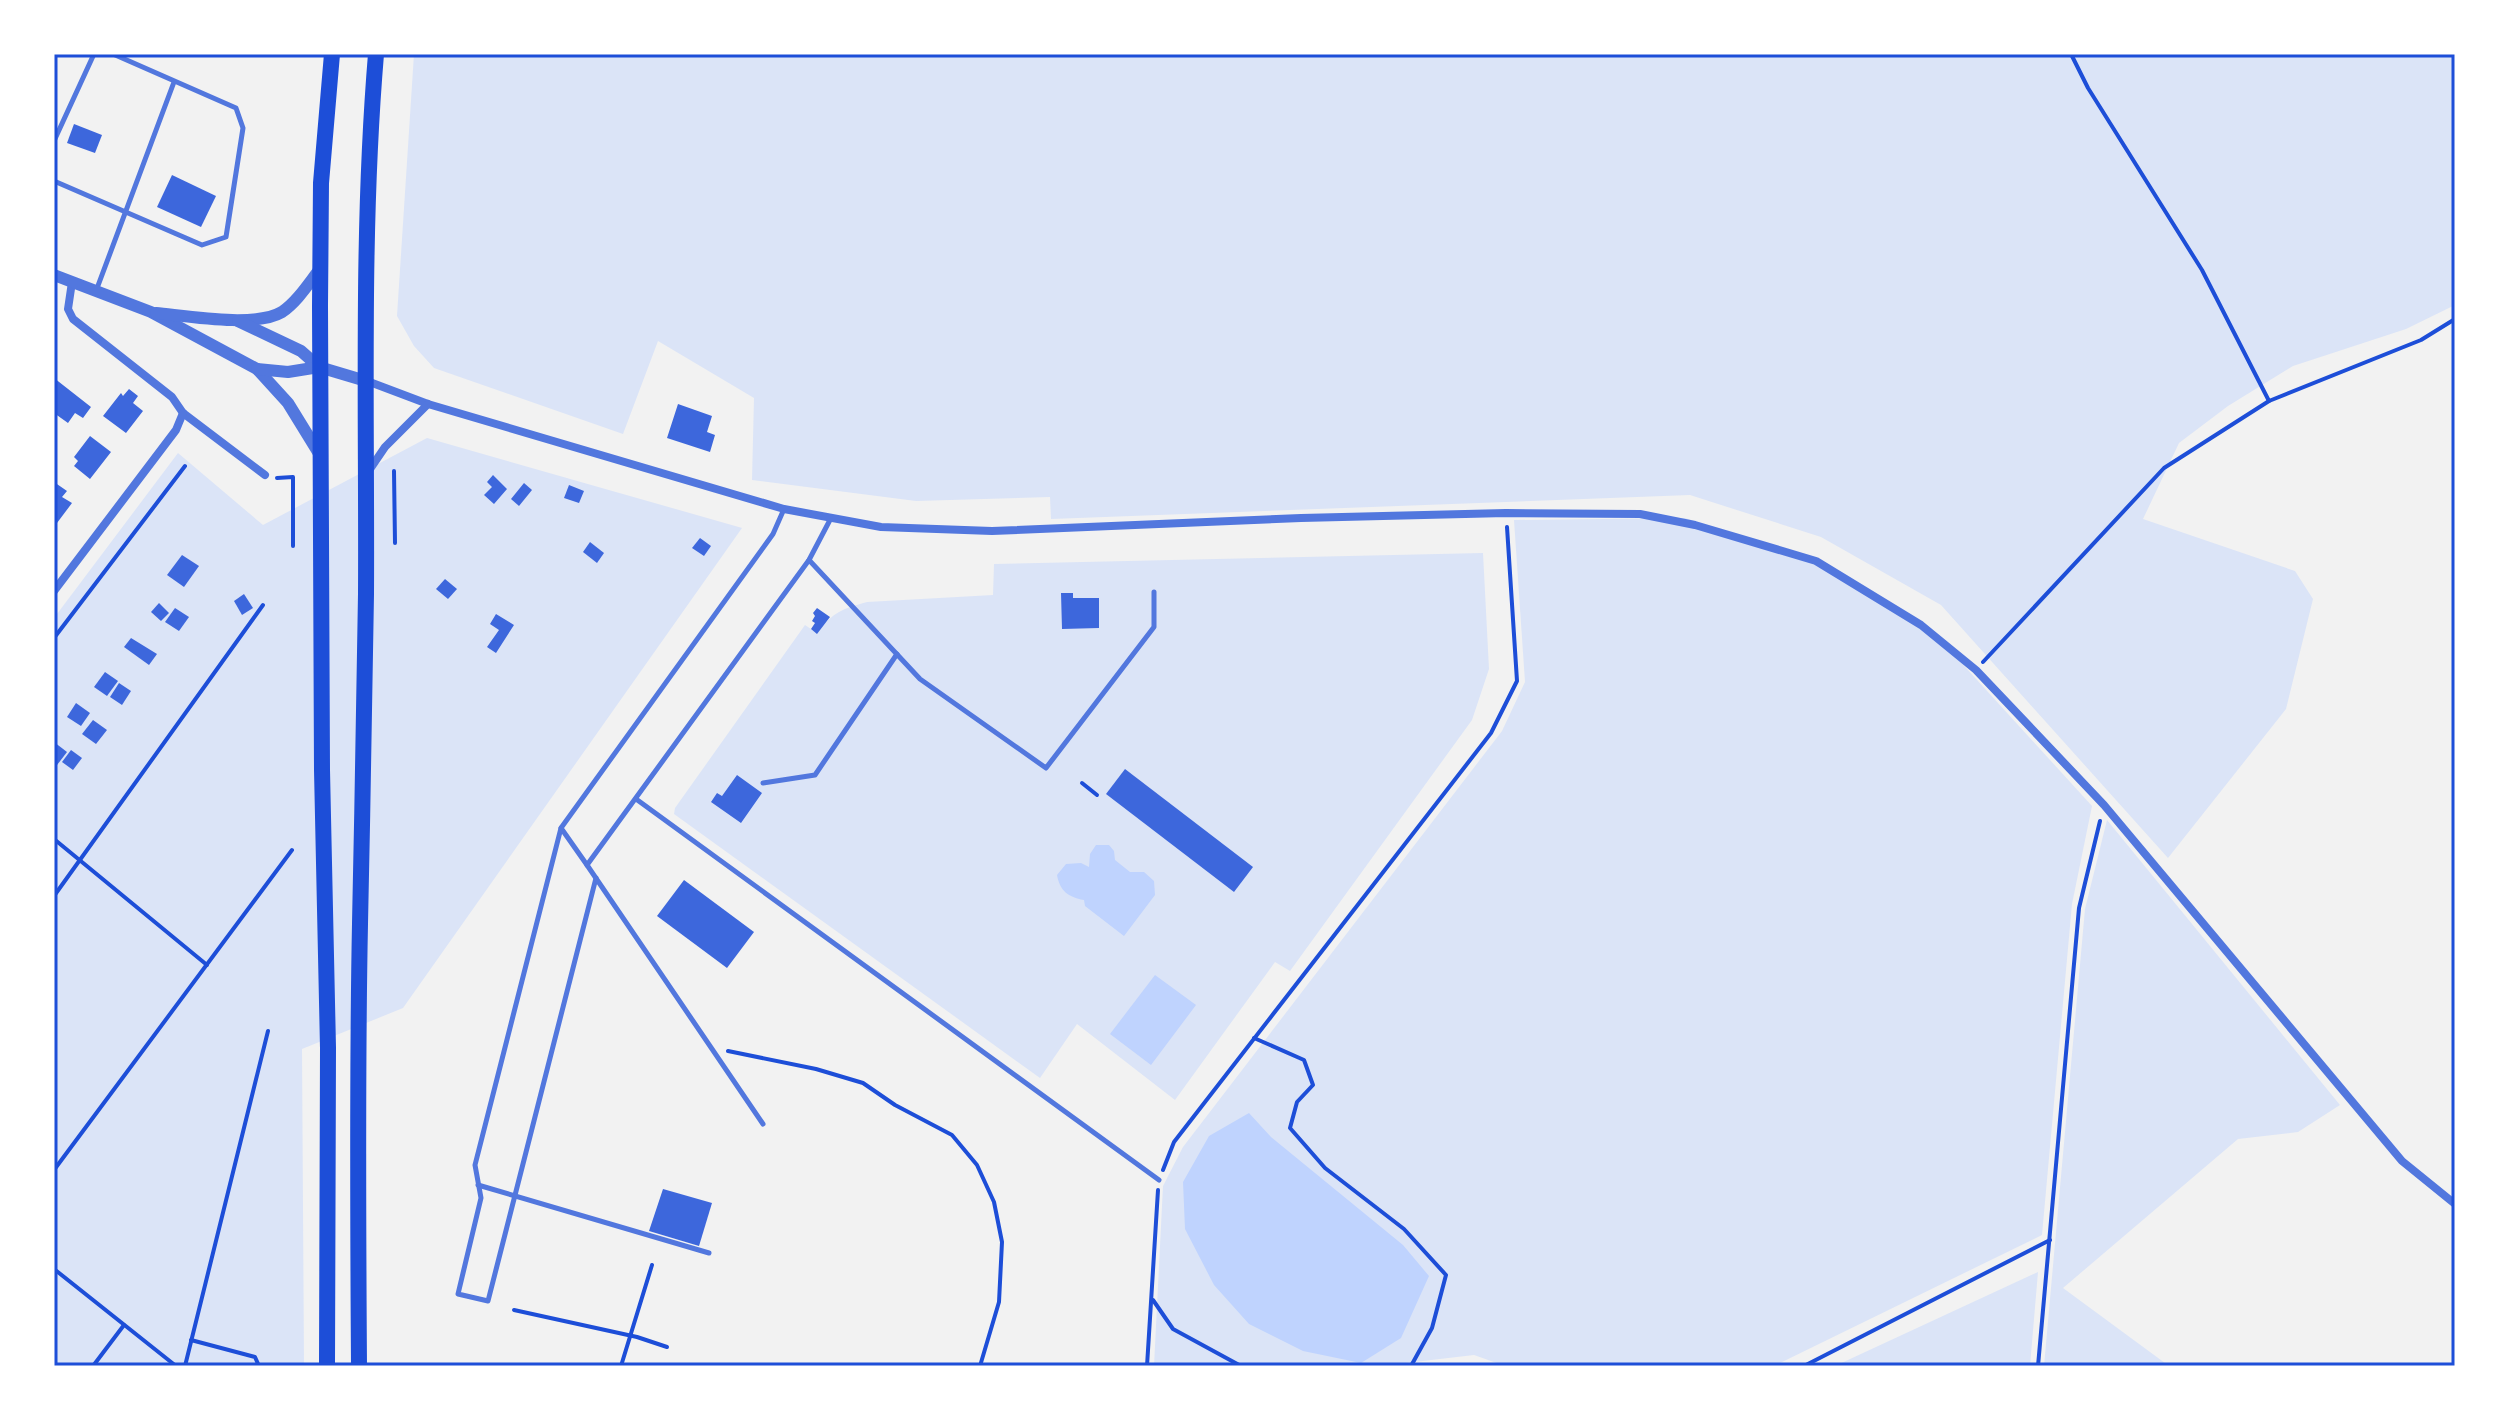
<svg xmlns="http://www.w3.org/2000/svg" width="2509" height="1420" font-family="'Public Sans',sans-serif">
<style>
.green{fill:#dbe4f7}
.water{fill:#bfd3fe}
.building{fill:#3d67dc}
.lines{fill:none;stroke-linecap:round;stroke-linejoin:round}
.path{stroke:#1d4ed8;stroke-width:4}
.service{stroke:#5277de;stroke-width:5}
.minor{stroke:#5277de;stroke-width:8}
.tertiary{stroke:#5277de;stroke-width:12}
.primary{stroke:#1d4ed8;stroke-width:16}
.neatline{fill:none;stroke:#1d4ed8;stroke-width:3}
</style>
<rect width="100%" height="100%" fill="#f2f2f2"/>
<!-- green -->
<g class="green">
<path d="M414,54H2455V305L2406,329L2293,366L2228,406L2179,443L2143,519L2295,571L2313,599L2286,709L2168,858L1941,605L1821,537L1690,495L1051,519L1050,497L916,501L752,480L754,398L658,341L623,434L434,368L414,346L397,316Z"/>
<path d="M427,438L742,528L403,1008L302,1049L304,1366H54V618L178,453L263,525Z"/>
<path d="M1685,518L1812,559L1926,624L2092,806L2072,904L2042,1235L1774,1366H1505L1474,1355L1380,1366H1154L1163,1186L1183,1147L1502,731L1525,682L1514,520Z"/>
<path d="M1483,553L1489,669L1472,720L1290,971L1275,962L1175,1100L1077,1024L1040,1078L674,814L675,808L805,625L817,633C833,612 842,609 867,602L993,595L994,564Z"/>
<path d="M2107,820L2340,1105L2298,1132L2238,1139L2063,1288L2169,1366H2044L2085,909Z"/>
<path d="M2038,1272L2030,1366H1835Z"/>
</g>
<!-- water -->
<g class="water">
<path d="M1096,845H1109L1114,851L1115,860L1130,872H1144L1154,881L1155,895L1124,936L1085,906L1084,900C1068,897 1060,891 1057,875L1066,864L1081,863L1089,867L1090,854Z"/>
<path d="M1155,975L1196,1005L1151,1065L1110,1034Z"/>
<path d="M1249,1113L1271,1137L1403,1245L1429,1276L1401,1338L1361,1363L1303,1351L1249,1324L1214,1285L1185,1229L1183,1182L1209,1136Z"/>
</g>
<!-- building -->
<g class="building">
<path d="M74,124L102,135L95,153L67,143Z"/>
<path d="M172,175L216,196L201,227L157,207Z"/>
<path d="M54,378L91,407L83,418L75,413L68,423L54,413Z"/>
<path d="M129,389L138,396L133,403L143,411L126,433L103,416L121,393L123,396Z"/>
<path d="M678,404L712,416L707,432L715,435L710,452L667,438Z"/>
<path d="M90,436L111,452L90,479L74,466L78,461L74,457Z"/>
<path d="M493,475L507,489L494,504L484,495L492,487L487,482Z"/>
<path d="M54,482L67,491L62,497L72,503L54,527Z"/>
<path d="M524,483L532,490L519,506L511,499Z"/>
<path d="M569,485L584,491L579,503L564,498Z"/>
<path d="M700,538L711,546L704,556L692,548Z"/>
<path d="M590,542L604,553L597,563L583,552Z"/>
<path d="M182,555L199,566L184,587L167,575Z"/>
<path d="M445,579L457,589L448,599L436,589Z"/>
<path d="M1061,593H1073V598H1099V628L1062,629Z"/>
<path d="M244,594L253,608L242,615L234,601Z"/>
<path d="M159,603L169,613L161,621L151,612Z"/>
<path d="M175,608L189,617L179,631L165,622Z"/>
<path d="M817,608L830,617L817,634L811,629L815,623L812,621L815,616L813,613Z"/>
<path d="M496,614L514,625L496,653L487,647L499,630L490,624Z"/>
<path d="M131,638L157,654L149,665L124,647Z"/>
<path d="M105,672L118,681L107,696L94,687Z"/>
<path d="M119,683L131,691L122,705L110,697Z"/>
<path d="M76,703L90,713L81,726L67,717Z"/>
<path d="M93,720L107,730L96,744L82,734Z"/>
<path d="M54,742L67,752L54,769Z"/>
<path d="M71,750L82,758L73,770L62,762Z"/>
<path d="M1125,769L1253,867L1234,892L1106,794Z"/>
<path d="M737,775L762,793L741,823L711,802L717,793L722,796Z"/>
<path d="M684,880L754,932L727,968L657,916Z"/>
<path d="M663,1189L712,1203L699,1246L649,1231Z"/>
</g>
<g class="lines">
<!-- path -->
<g class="path">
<path d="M2071,54L2088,88L2202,270L2269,401"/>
<path d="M394,471L395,543"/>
<path d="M277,478L293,477V546"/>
<path d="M54,638L185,466"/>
<path d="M1983,662L2164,468L2269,401L2421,340L2455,319"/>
<path d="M1082,783L1097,795"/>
<path d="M54,839L207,965"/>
<path d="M54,896L263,605"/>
<path d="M1254,1038L1304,1060L1313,1085L1297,1102L1290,1128L1325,1168L1404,1229L1446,1275L1432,1328L1411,1366"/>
<path d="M728,1051L816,1069L863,1083L895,1105L952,1135L977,1165L994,1202L1002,1242L999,1302L980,1366"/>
<path d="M54,1170L292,850"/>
<path d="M1163,1170L1174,1142L1491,733L1517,681L1507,527"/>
<path d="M54,1269L176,1366"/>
<path d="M1153,1300L1173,1329L1241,1366"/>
<path d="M514,1310L637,1337L667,1347"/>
<path d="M191,1340L255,1357L259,1366"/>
<path d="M93,1366L124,1325"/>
<path d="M185,1366L268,1031"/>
<path d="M621,1366L652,1265"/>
<path d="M1147,1366L1158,1190"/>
<path d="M1804,1366L2050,1240"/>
<path d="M2038,1366L2079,908L2100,821"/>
</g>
<!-- service -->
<g class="service">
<path d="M54,141L94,54"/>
<path d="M54,181L202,245L226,237L243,128L236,108L113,54"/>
<path d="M96,291L174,82"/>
<path d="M784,509L773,534L561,828L587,865L809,560L831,518"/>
<path d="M809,560L920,679L1046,768L1154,627V592"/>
<path d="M763,783L815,775L897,654"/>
<path d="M636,799L1159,1180"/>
<path d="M561,828L475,1165L481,1198L458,1294L488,1301L596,878"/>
<path d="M587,865L763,1124"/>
<path d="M478,1185L709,1253"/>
</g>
<!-- minor -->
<g class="minor">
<path d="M72,282L68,309L73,319L172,397L183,413L265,475"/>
<path d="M367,381L428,404L784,509L881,527L992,531L1301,518L1506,513L1640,514L1695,525L1816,561L1921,625L1976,670L2104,805L2402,1161L2455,1204"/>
<path d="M368,472L385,447L428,404"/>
<path d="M54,591L176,430L183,413"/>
</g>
<!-- tertiary -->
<g class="tertiary">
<path d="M54,275L151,312L257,369L288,403L320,455"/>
<path d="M156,313C187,316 255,328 282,312C297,302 309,283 320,269"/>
<path d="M238,321L301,351L319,367"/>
<path d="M257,369L288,372L319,367L366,381"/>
</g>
<!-- primary -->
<g class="primary">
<path d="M327,1366L328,1048L322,770L320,306L321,183L332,54"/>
<path d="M359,1366C358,1219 357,1071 360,924C362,814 365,704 366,594C367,414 361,234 376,54"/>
</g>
</g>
<!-- border -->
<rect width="2509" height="1420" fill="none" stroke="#ffffff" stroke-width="112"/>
<rect x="56" y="56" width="2397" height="1308" class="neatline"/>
</svg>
